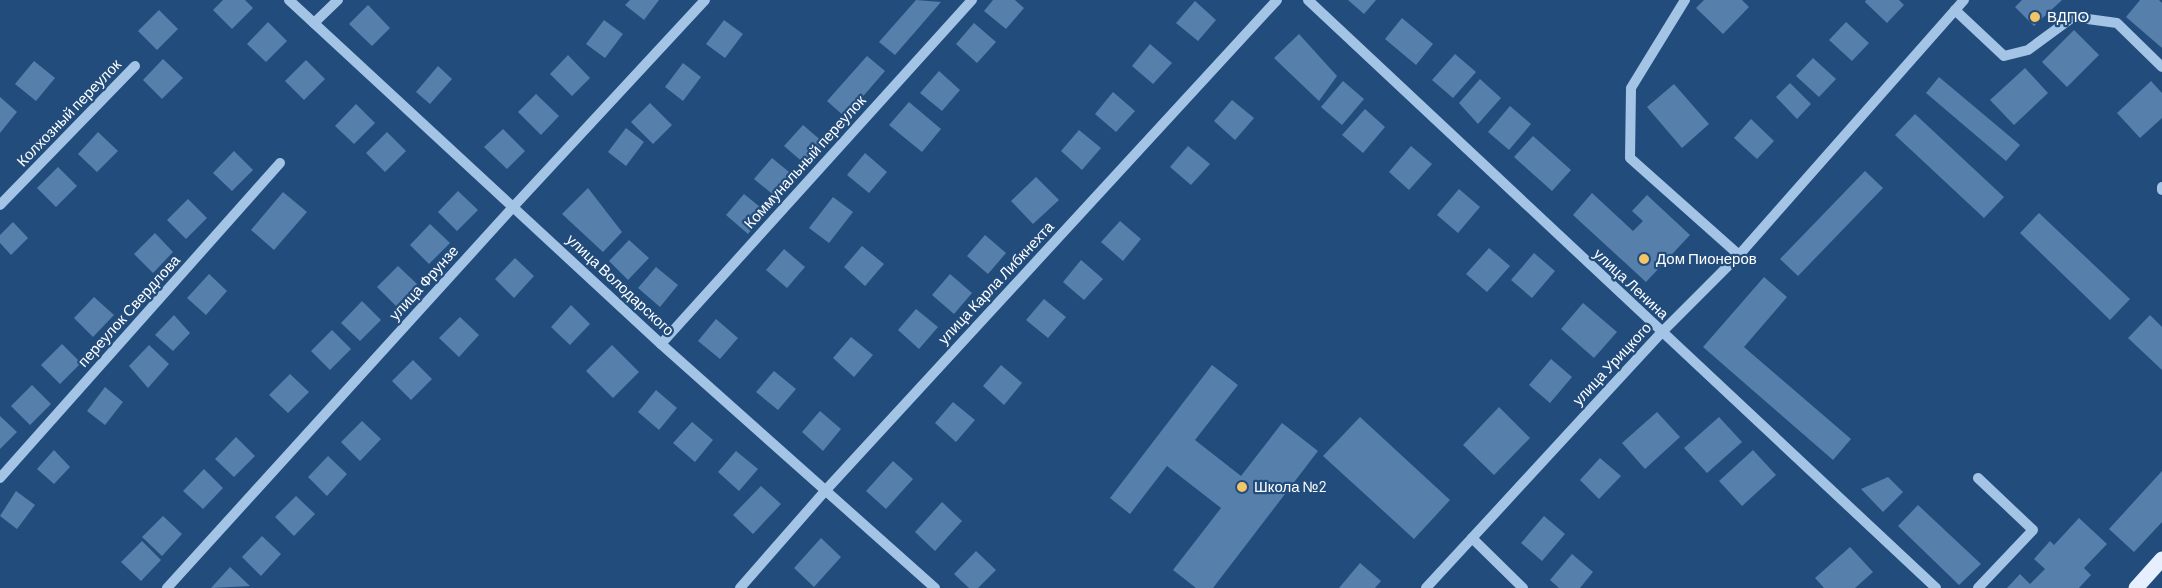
<svg xmlns="http://www.w3.org/2000/svg" width="2162" height="588" font-family="Barlow,sans-serif">
<style>
.building{fill:#567fab}
.lines{fill:none;stroke-linecap:round;stroke-linejoin:round}
.minor{stroke:#a4c4e6;stroke-width:10}
.major{stroke:#e5effd;stroke-width:15}
.poi-dot{fill:#f2c566;stroke:#214c7c;stroke-width:2}
.labels{text-anchor:middle;stroke-width:4.5;stroke-linejoin:round;paint-order:stroke}
.poi-label{font-size:15px;fill:#fff;stroke:#214c7c;text-anchor:start}
.street-label{font-size:15px;fill:#fff;stroke:#214c7c}
</style>
<rect width="100%" height="100%" fill="#214c7c"/>
<!-- building -->
<g class="building">
<path d="M223,0H245L253,8L232,29L213,10Z"/>
<path d="M630,0H659L644,20L625,5Z"/>
<path d="M916,0L941,2L895,55L879,42Z"/>
<path d="M993,0H1015L1024,8L1006,29L984,11Z"/>
<path d="M1348,0H1376L1364,14Z"/>
<path d="M1704,0H1742L1749,7L1723,34L1696,8Z"/>
<path d="M1866,0H1899L1904,5L1887,23L1865,2Z"/>
<path d="M2022,0H2062L2034,26L2015,7Z"/>
<path d="M2140,0H2159L2162,3V48L2126,17Z"/>
<path d="M1195,1L1216,20L1198,41L1176,23Z"/>
<path d="M368,5L390,28L372,46L349,24Z"/>
<path d="M159,10L178,29L157,50L138,31Z"/>
<path d="M1402,18L1433,44L1416,65L1385,39Z"/>
<path d="M604,20L623,34L605,58L586,44Z"/>
<path d="M724,20L743,34L725,58L706,44Z"/>
<path d="M268,22L287,41L266,62L247,44Z"/>
<path d="M1846,22L1869,43L1852,61L1829,40Z"/>
<path d="M974,23L996,42L977,63L956,44Z"/>
<path d="M2074,30L2099,55L2067,87L2042,62Z"/>
<path d="M1299,34L1337,76L1319,101L1274,58Z"/>
<path d="M1150,44L1172,63L1153,84L1132,66Z"/>
<path d="M1455,54L1476,72L1453,98L1432,80Z"/>
<path d="M568,55L590,78L572,96L550,74Z"/>
<path d="M867,56L885,71L845,117L827,101Z"/>
<path d="M1813,58L1836,79L1819,97L1796,76Z"/>
<path d="M163,59L183,78L162,99L143,80Z"/>
<path d="M306,60L325,79L304,100L285,81Z"/>
<path d="M34,61L55,78L36,101L15,84Z"/>
<path d="M683,63L701,77L683,101L665,87Z"/>
<path d="M438,66L452,79L430,104L416,92Z"/>
<path d="M2025,68L2048,93L2014,125L1990,100Z"/>
<path d="M939,71L960,90L942,111L920,93Z"/>
<path d="M1939,77L2020,145L2006,161L1926,93Z"/>
<path d="M1480,79L1501,98L1478,124L1459,103Z"/>
<path d="M1343,81L1364,99L1342,125L1321,107Z"/>
<path d="M2151,81L2162,93V118L2140,138L2117,113Z"/>
<path d="M1790,83L1811,104L1797,119L1776,97Z"/>
<path d="M1674,84L1709,124L1682,148L1647,107Z"/>
<path d="M1113,92L1135,111L1116,132L1095,114Z"/>
<path d="M536,94L559,116L541,135L518,112Z"/>
<path d="M0,97L17,112L0,133Z"/>
<path d="M1232,100L1254,118L1235,140L1214,121Z"/>
<path d="M909,102L941,129L922,152L889,125Z"/>
<path d="M650,103L672,125L653,144L631,122Z"/>
<path d="M356,104L375,123L354,144L335,126Z"/>
<path d="M1510,106L1531,124L1509,150L1488,132Z"/>
<path d="M1365,109L1385,127L1363,153L1342,135Z"/>
<path d="M1915,114L2004,197L1984,218L1895,135Z"/>
<path d="M1751,119L1774,141L1757,159L1734,138Z"/>
<path d="M803,125L824,143L806,165L784,146Z"/>
<path d="M626,128L644,142L626,166L608,152Z"/>
<path d="M503,129L525,151L507,169L484,147Z"/>
<path d="M1079,130L1101,148L1082,170L1061,151Z"/>
<path d="M98,132L118,151L97,172L78,154Z"/>
<path d="M387,132L406,151L385,172L366,153Z"/>
<path d="M1533,136L1571,170L1552,191L1514,157Z"/>
<path d="M1188,146L1210,164L1191,185L1170,167Z"/>
<path d="M1411,146L1432,164L1409,190L1389,172Z"/>
<path d="M234,151L253,170L232,191L213,173Z"/>
<path d="M865,153L887,172L869,193L847,175Z"/>
<path d="M772,158L794,176L776,197L754,179Z"/>
<path d="M58,167L77,186L56,207L37,188Z"/>
<path d="M1865,171L1883,188L1798,276L1780,259Z"/>
<path d="M1036,177L1059,200L1033,224L1011,201Z"/>
<path d="M588,188L622,232L603,252L562,214Z"/>
<path d="M1459,189L1480,207L1458,233L1437,215Z"/>
<path d="M458,191L478,210L457,231L438,212Z"/>
<path d="M283,192L307,212L274,250L251,230Z"/>
<path d="M1592,193L1633,231L1643,221L1632,211L1647,195L1690,235L1646,282L1573,215Z"/>
<path d="M744,194L766,212L748,234L726,215Z"/>
<path d="M833,197L853,212L829,243L809,228Z"/>
<path d="M188,199L207,218L186,239L167,220Z"/>
<path d="M2039,213L2130,299L2110,320L2020,233Z"/>
<path d="M1120,221L1141,239L1123,261L1101,242Z"/>
<path d="M13,222L28,238L11,255L0,243V235Z"/>
<path d="M430,224L450,243L429,264L410,245Z"/>
<path d="M155,233L173,252L153,273L134,254Z"/>
<path d="M985,235L1006,253L988,274L967,256Z"/>
<path d="M629,240L649,258L628,280L609,261Z"/>
<path d="M862,246L884,264L865,286L844,267Z"/>
<path d="M1489,248L1510,266L1487,292L1466,274Z"/>
<path d="M784,249L805,267L787,288L766,270Z"/>
<path d="M1534,253L1555,271L1532,298L1511,280Z"/>
<path d="M515,258L534,276L514,298L495,279Z"/>
<path d="M1081,260L1103,279L1084,300L1063,282Z"/>
<path d="M398,266L417,284L396,306L377,287Z"/>
<path d="M656,267L678,285L660,307L638,288Z"/>
<path d="M209,274L227,291L206,315L187,298Z"/>
<path d="M950,274L972,293L954,314L932,295Z"/>
<path d="M1764,277L1787,297L1744,347L1851,439L1833,460L1703,347Z"/>
<path d="M94,297L114,315L93,337L74,318Z"/>
<path d="M1044,299L1066,317L1048,338L1026,320Z"/>
<path d="M362,301L381,320L360,341L341,323Z"/>
<path d="M1583,303L1617,332L1594,358L1561,329Z"/>
<path d="M571,305L590,324L570,345L551,327Z"/>
<path d="M916,309L938,327L919,349L898,330Z"/>
<path d="M174,315L190,333L173,351L155,335Z"/>
<path d="M2150,315L2162,327V370L2128,338Z"/>
<path d="M460,317L479,335L459,357L439,338Z"/>
<path d="M716,319L738,338L720,359L698,341Z"/>
<path d="M332,330L351,349L330,370L311,351Z"/>
<path d="M851,337L873,355L854,377L833,358Z"/>
<path d="M62,344L81,363L60,384L41,365Z"/>
<path d="M149,345L169,364L148,388L129,366Z"/>
<path d="M612,345L639,372L613,398L586,371Z"/>
<path d="M1551,359L1572,377L1550,403L1529,385Z"/>
<path d="M413,360L432,379L411,400L392,381Z"/>
<path d="M1001,365L1022,383L1004,405L983,386Z"/>
<path d="M1212,365L1238,385L1195,440L1241,476L1282,423L1318,451L1213,588H1196L1173,570L1221,508L1167,466L1130,514L1110,498Z"/>
<path d="M774,371L796,389L778,410L756,392Z"/>
<path d="M290,374L309,392L288,413L269,395Z"/>
<path d="M32,385L51,404L30,425L11,406Z"/>
<path d="M105,387L123,402L105,425L87,411Z"/>
<path d="M656,390L677,408L659,430L638,412Z"/>
<path d="M953,402L975,420L956,442L935,423Z"/>
<path d="M1499,407L1530,438L1494,475L1463,445Z"/>
<path d="M820,411L841,429L823,451L802,432Z"/>
<path d="M1657,412L1680,437L1645,469L1622,443Z"/>
<path d="M0,416L17,432L0,449Z"/>
<path d="M1360,417L1450,500L1414,539L1323,456Z"/>
<path d="M1719,417L1742,442L1707,473L1684,448Z"/>
<path d="M362,421L381,439L360,461L341,442Z"/>
<path d="M692,422L713,440L695,462L673,443Z"/>
<path d="M236,437L255,456L234,477L215,459Z"/>
<path d="M54,450L70,467L54,484L37,469Z"/>
<path d="M1753,450L1776,475L1742,506L1719,481Z"/>
<path d="M736,451L758,469L739,491L718,472Z"/>
<path d="M328,456L347,474L327,496L308,477Z"/>
<path d="M1600,458L1621,476L1599,499L1580,480Z"/>
<path d="M893,461L913,479L886,509L866,491Z"/>
<path d="M204,469L223,488L203,509L183,491Z"/>
<path d="M2162,471V522L2134,552L2109,529Z"/>
<path d="M1888,477L1903,492L1883,512L1861,489Z"/>
<path d="M761,486L781,504L753,534L733,515Z"/>
<path d="M16,491L35,505L17,529L0,516Z"/>
<path d="M296,496L315,514L294,536L275,517Z"/>
<path d="M942,502L962,521L935,551L915,532Z"/>
<path d="M1918,505L1981,564L1959,585L1898,526Z"/>
<path d="M163,516L182,534L162,556L142,537Z"/>
<path d="M1544,516L1565,534L1542,561L1521,543Z"/>
<path d="M2079,518L2107,544L2084,568L2091,575L2079,588H2007L2020,574L2030,584L2045,569L2034,559L2050,541L2054,545Z"/>
<path d="M262,536L281,554L261,576L242,557Z"/>
<path d="M821,538L841,557L814,587L794,568Z"/>
<path d="M142,541L161,560L141,581L121,562Z"/>
<path d="M1850,547L1873,572L1855,588H1824L1815,578Z"/>
<path d="M976,551L996,570L978,588H969L954,574Z"/>
<path d="M1572,554L1593,572L1580,588H1559L1550,580Z"/>
<path d="M1360,563L1381,581L1375,588H1339Z"/>
<path d="M230,567L250,586L211,588Z"/>
</g>
<g class="lines">
<!-- minor -->
<g class="minor">
<path d="M289,0L661,344L935,588"/>
<path d="M1308,0L1936,588"/>
<path d="M1685,0L1631,88L1630,158L1739,255"/>
<path d="M1955,10L2004,56L2028,50L2073,17L2117,23L2162,67"/>
<path d="M314,23L338,0"/>
<path d="M2162,187V190"/>
<path d="M0,205L135,66"/>
<path d="M661,344L972,0"/>
<path d="M0,478L280,163"/>
<path d="M1978,478L2033,530L1978,588"/>
<path d="M1472,538L1523,588"/>
<path d="M167,588L514,206L705,0"/>
<path d="M740,588L825,491L1277,0"/>
<path d="M1426,588L1661,333L1739,255L1964,0"/>
</g>
<!-- major -->
<path class="major" d="M2136,588L2162,559"/>
</g>
<!-- markers -->
<g class="poi-dot">
<circle cx="2035" cy="17" r="6"/>
<circle cx="1644" cy="259" r="6"/>
<circle cx="1242" cy="487" r="6"/>
</g>
<g class="labels">
<!-- poi labels -->
<g class="poi-label">
<text x="2047" y="22">ВДПО</text>
<text x="1656" y="264">Дом Пионеров</text>
<text x="1254" y="492">Школа №2</text>
</g>
<!-- street labels -->
<g class="street-label">
<text transform="translate(69 113) rotate(-46)" y="5">Колхозный переулок</text>
<text transform="translate(805 162) rotate(-48)" y="5">Коммунальный переулок</text>
<text transform="translate(424 283) rotate(-48)" y="5">улица Фрунзе</text>
<text transform="translate(996 283) rotate(-47)" y="5">улица Карла Либкнехта</text>
<text transform="translate(1631 284) rotate(43)" y="5">улица Ленина</text>
<text transform="translate(620 285) rotate(43)" y="5">улица Володарского</text>
<text transform="translate(129 311) rotate(-48)" y="5">переулок Свердлова</text>
<text transform="translate(1612 364) rotate(-47)" y="5">улица Урицкого</text>
</g>
</g>
</svg>
